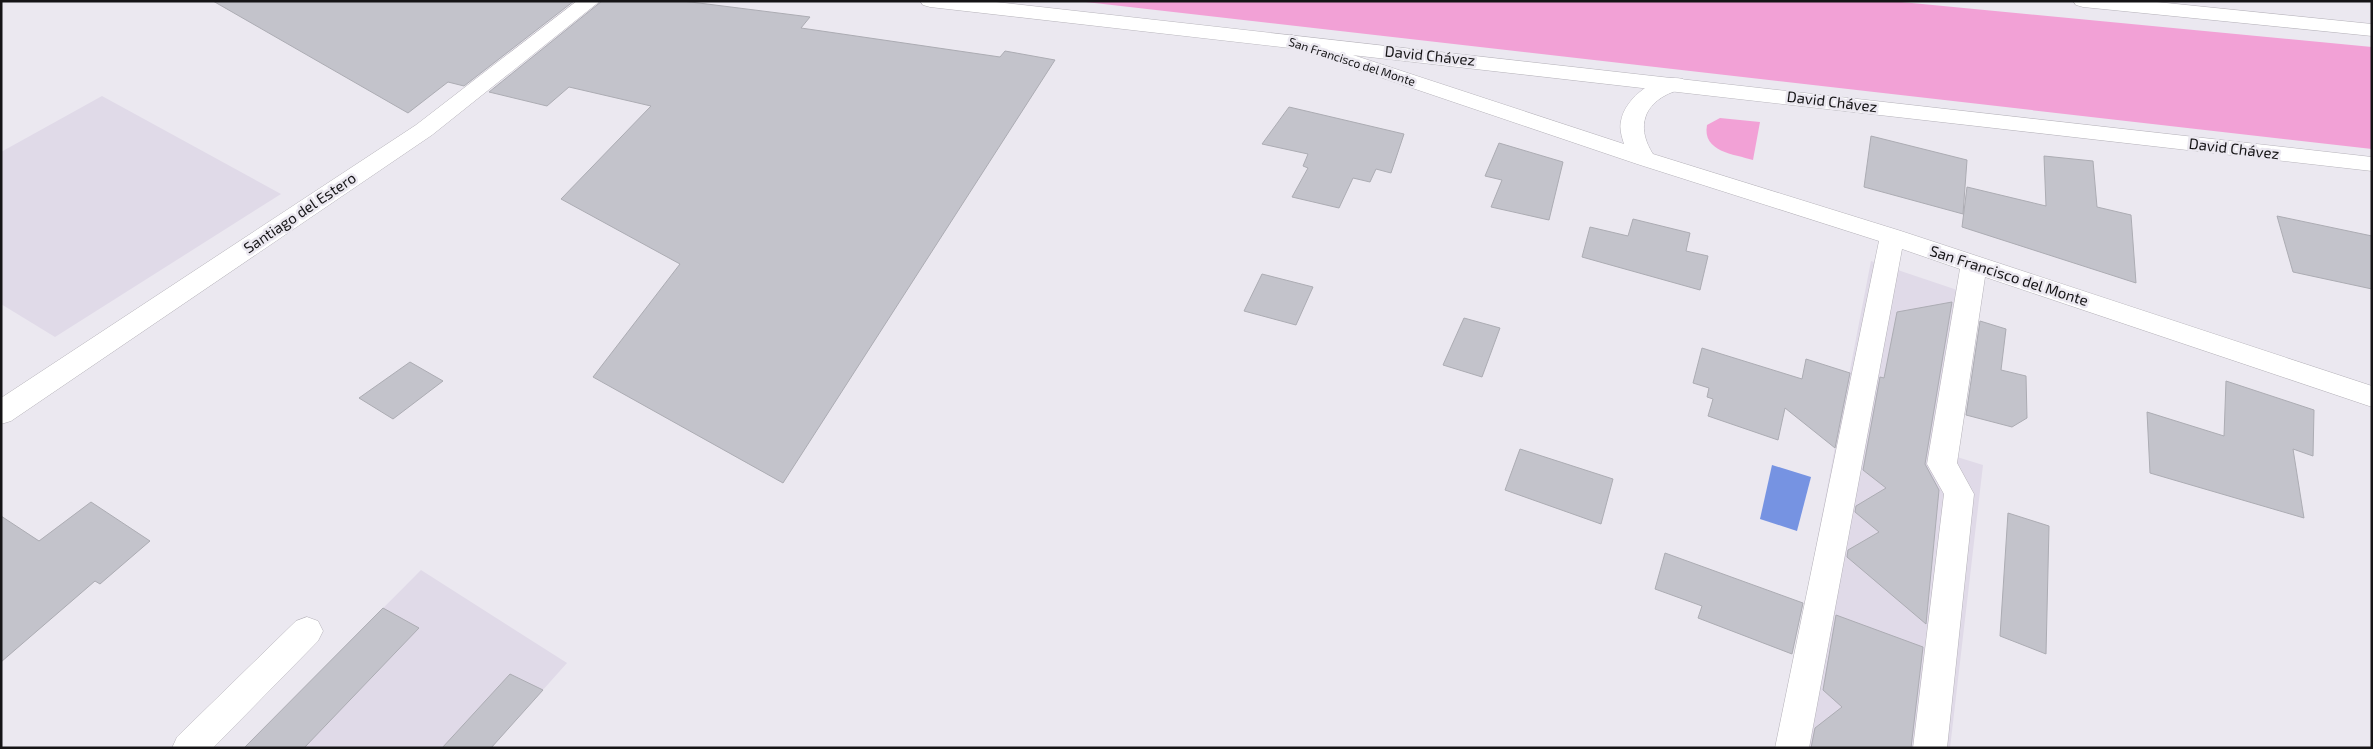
<svg xmlns="http://www.w3.org/2000/svg" width="2373" height="749" font-family="'Exo 2',sans-serif">
<style>
.built{fill:#e0dae8}
.green{fill:#f2a1d6}
.water{fill:#7693e2}
.building{fill:#c3c3cb;stroke:#acacb3}
.lines{fill:none;stroke-linecap:round;stroke-linejoin:round}
.minor-casing{stroke:#b5b2b9;stroke-width:1}
.tertiary-casing{stroke:#b5b2b9;stroke-width:1}
.motorway-casing{stroke:#b5b2b9;stroke-width:1}
.minor{fill:#fff;fill-rule:evenodd}
.tertiary{fill:#fff;fill-rule:evenodd}
.motorway{fill:#fff;fill-rule:evenodd}
.labels{text-anchor:middle;stroke-width:5;stroke-linejoin:round;paint-order:stroke}
.far-street-label{font-size:12px;fill:#151416;stroke:#ebe8f0}
.street-label{font-size:15px;fill:#151416;stroke:#ebe8f0}
</style>
<rect width="100%" height="100%" fill="#ebe8f0"/>
<!-- built -->
<g class="built">
<path d="M102,96L281,194L55,337L1,304V152Z"/>
<path d="M1871,261L1978,297L1957,457L1983,465L1950,748H1777Z"/>
<path d="M421,570L567,663L491,748H244Z"/>
</g>
<!-- green -->
<g class="green">
<path d="M1077,1H1891L2372,47V149Z"/>
<path d="M1720,118L1760,122L1753,160C1734,154 1702,152 1707,125Z"/>
</g>
<!-- water -->
<path class="water" d="M1772,465L1811,477L1797,531L1760,519Z"/>
<!-- building -->
<g class="building">
<path d="M213,1H574L464,86L448,82L408,113Z"/>
<path d="M602,1H682L707,4L810,17L801,28L1000,57L1005,51L1055,60L783,483L593,377L680,264L561,199L651,106L569,87L547,106L489,92Z"/>
<path d="M1289,107L1404,134L1391,173L1376,169L1370,182L1353,178L1339,208L1292,197L1308,168L1303,166L1308,154L1262,144Z"/>
<path d="M1871,136L1967,160L1963,214L1864,187Z"/>
<path d="M1499,143L1563,162L1549,220L1491,207L1502,180L1485,176Z"/>
<path d="M2044,156L2093,161L2097,207L2131,215L2136,283L1962,227L1967,187L2046,206Z"/>
<path d="M2277,216L2372,236V289L2293,272Z"/>
<path d="M1633,219L1690,233L1686,251L1708,256L1700,290L1582,257L1590,227L1628,236Z"/>
<path d="M1262,274L1313,287L1296,325L1244,311Z"/>
<path d="M1952,302L1925,464L1939,490L1926,624L1847,557L1848,550L1879,532L1855,512L1856,506L1886,488L1863,470L1880,377L1884,378L1897,312Z"/>
<path d="M1464,318L1500,328L1482,377L1443,365Z"/>
<path d="M1980,321L2006,329L2001,370L2026,376L2027,418L2012,427L1966,415Z"/>
<path d="M1702,348L1802,379L1806,359L1850,373L1835,448L1785,408L1778,440L1708,416L1713,399L1707,397L1709,388L1693,383Z"/>
<path d="M410,362L443,381L393,419L359,398Z"/>
<path d="M2226,381L2314,410L2313,456L2293,449L2304,518L2150,473L2147,412L2224,436Z"/>
<path d="M1520,449L1613,479L1601,524L1505,490Z"/>
<path d="M91,502L150,541L100,584L95,581L1,662V516L39,541Z"/>
<path d="M2008,513L2049,526L2046,654L2000,636Z"/>
<path d="M1665,553L1803,603L1792,654L1698,618L1702,606L1655,589Z"/>
<path d="M383,608L419,628L304,748H244Z"/>
<path d="M1836,615L1923,647L1911,748H1811L1815,728L1842,707L1823,690Z"/>
<path d="M510,674L543,690L491,748H442Z"/>
</g>
<g class="lines">
<!-- minor casing -->
<g class="minor-casing">
<g id="minor">
<path d="M577,1H600L432,135L11,421L1,424V398L416,125Z"/>
<path d="M1292,35L1624,144C1622,137 1619,129 1621,121C1625,97 1658,73 1683,79L1686,84C1681,91 1673,91 1666,95C1641,108 1638,131 1653,154L1901,231L2372,386V407L1985,277L1957,463L1974,494L1947,748H1913L1944,494L1927,464L1960,269L1902,249L1809,748H1775L1879,241L1637,164L1285,45L1281,41L1285,37Z"/>
<path d="M307,617L318,621L323,631L318,641L213,748H172L177,737L296,621Z"/>
</g>
</g>
<!-- tertiary casing -->
<g class="tertiary-casing">
<path id="tertiary" d="M920,1H987L2372,157V171L930,7L923,5Z"/>
</g>
<!-- motorway casing -->
<g class="motorway-casing">
<path id="motorway" d="M2073,1H2147L2372,24V36L2083,7L2076,5Z"/>
</g>
<!-- minor -->
<use href="#minor" class="minor"/>
<!-- tertiary -->
<use href="#tertiary" class="tertiary"/>
<!-- motorway -->
<use href="#motorway" class="motorway"/>
</g>
<g class="labels">
<!-- far-street labels -->
<g class="far-street-label">
<text transform="translate(1352 62) rotate(18)" y="4">San Francisco del Monte</text>
</g>
<!-- street labels -->
<g class="street-label">
<text transform="translate(1430 56) rotate(6)" y="5">David Chávez</text>
<text transform="translate(1832 102) rotate(7)" y="5">David Chávez</text>
<text transform="translate(2234 149) rotate(7)" y="5">David Chávez</text>
<text transform="translate(300 213) rotate(-34)" y="5">Santiago del Estero</text>
<text transform="translate(2009 276) rotate(18)" y="5">San Francisco del Monte</text>
</g>
</g>
<!-- border -->
<rect width="2373" height="749" fill="none" stroke="#151416" stroke-width="5"/>
</svg>
